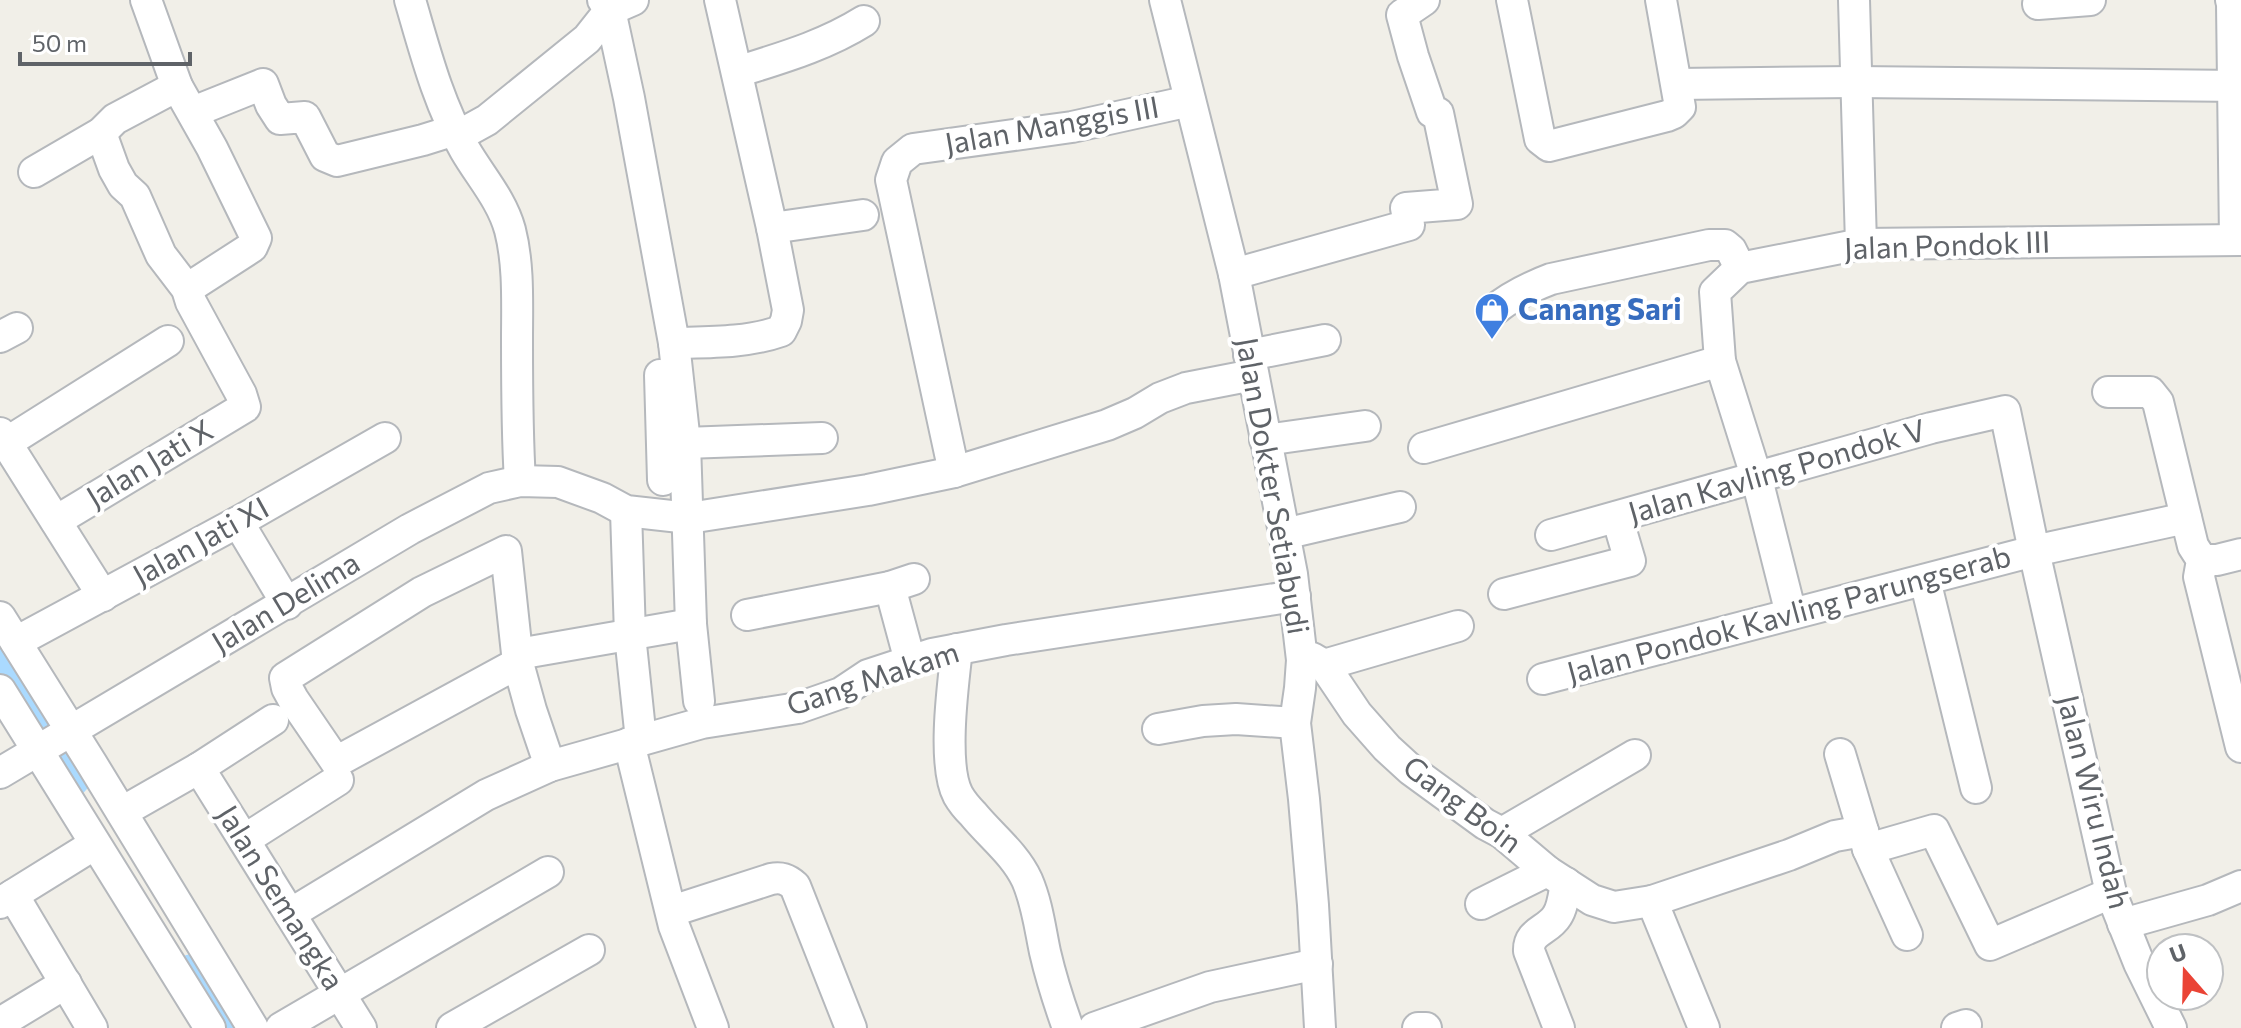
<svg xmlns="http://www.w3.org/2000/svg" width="2241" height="1028" font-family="Commissioner,sans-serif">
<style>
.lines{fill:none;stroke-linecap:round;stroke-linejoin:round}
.river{stroke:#aadaff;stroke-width:40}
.minor-casing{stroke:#b5b8bc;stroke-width:34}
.minor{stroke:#fff;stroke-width:30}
.labels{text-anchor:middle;stroke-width:8;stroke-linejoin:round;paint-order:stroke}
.street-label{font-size:30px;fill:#5f6368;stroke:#fff}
.shop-label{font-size:30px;font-weight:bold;fill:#366cbe;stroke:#fff;text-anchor:start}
</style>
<rect width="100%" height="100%" fill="#f1efe8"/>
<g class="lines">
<!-- river -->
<g class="river">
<path d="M0,660L71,777"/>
<path d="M193,974L228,1028"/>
</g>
<!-- minor casing -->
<g class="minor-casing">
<g id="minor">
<path d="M146,0L177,86L212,148L256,238L252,247L187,289"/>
<path d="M410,0C425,51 438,103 465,150C480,176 502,200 510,230C519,265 517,304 517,340C517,387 517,434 520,481"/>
<path d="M603,0L610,10L629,98L674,343L685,443L691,624L699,701"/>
<path d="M1165,0L1234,274L1292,574L1302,660L1300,688L1295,723L1304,799L1313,905L1320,1028"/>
<path d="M1512,0L1540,139L1549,146L1667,116L1674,113L1680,107L1661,0"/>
<path d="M1854,0L1861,244"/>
<path d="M2231,0L2232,4L2235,240"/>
<path d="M2038,4L2090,0"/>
<path d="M737,72C781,58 824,46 864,21"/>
<path d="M1677,84L1855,82L2241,86"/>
<path d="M193,112L263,84L271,105L280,119L305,117L325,156L337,161L423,140L455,130"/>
<path d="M458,136L487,120L587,39L610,10L633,0"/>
<path d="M34,172L101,133L115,119L177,86"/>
<path d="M772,228L863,215"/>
<path d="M1234,274L1409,225L1406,208L1457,204L1438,113L1432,112L1413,56L1402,15L1424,0"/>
<path d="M1493,311C1511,296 1530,287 1551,279L1709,245H1725L1731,250L1740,268"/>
<path d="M0,337L17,328"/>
<path d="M674,343C709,342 747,343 781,331L786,321L788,310L772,228L720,0"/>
<path d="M1249,355L1325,340"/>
<path d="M660,375L663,480"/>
<path d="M2108,392H2150L2158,402L2193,546L2202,560L2199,577L2241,747"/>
<path d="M0,433L103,596"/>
<path d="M1265,440L1365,426"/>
<path d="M6,443L168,341"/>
<path d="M685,443L822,438"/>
<path d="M1424,448L1720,361"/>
<path d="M954,472L891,180L897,162L913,149L1072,127L1190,101"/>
<path d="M626,511L630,635L641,740"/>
<path d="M56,521L245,407L241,394L191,302L187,289L161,255L135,196L123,185L114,169L101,133"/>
<path d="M238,522L287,604"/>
<path d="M1284,534L1400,507"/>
<path d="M1551,535L1931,428L2005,411L2034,551L2186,518"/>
<path d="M2202,560H2217L2241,554"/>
<path d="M1925,580L1976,788"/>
<path d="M890,587L910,661"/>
<path d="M1504,594L1630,561L1617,517"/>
<path d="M1791,614L1757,479L1720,361L1715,292L1740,268L1861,244L2241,240"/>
<path d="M747,615L890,587L914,579"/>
<path d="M0,617L92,764L253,1028"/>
<path d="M16,642L238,522L385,438"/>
<path d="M957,649C953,684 942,765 958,795C962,802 968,809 973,814C991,836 1015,854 1027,880C1037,903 1040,928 1045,952C1051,978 1059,1003 1068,1028"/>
<path d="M518,654L691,624"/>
<path d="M1302,660L1312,658L1324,665L1357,714L1387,748L1411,770L1485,824L1502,833L1547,871L1592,900L1614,907L1652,901L1789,855L1835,836L1863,831L1840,754"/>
<path d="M518,663L336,762L293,699L287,688L285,678L422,592L506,551L518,663L531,710L550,766"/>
<path d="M1324,665L1458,626"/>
<path d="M1543,679L2034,551L2111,893L2139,963L2171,1028"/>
<path d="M0,690L210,1028"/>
<path d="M1158,729L1203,721L1236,719L1295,723"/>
<path d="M629,743L674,926L713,1028"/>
<path d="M199,768L361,1028"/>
<path d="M0,773L410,529L489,488L520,481L558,482L602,498L626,511L689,518L868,490L954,472L1107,425L1135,413L1160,398L1186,388L1253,375"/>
<path d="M122,812L199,768L273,720"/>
<path d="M1863,831L1868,849L1907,935"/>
<path d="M1502,833L1635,755"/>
<path d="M244,840L338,780"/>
<path d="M1868,849L1934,830L1990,945L2111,893"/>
<path d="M13,895L92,1028"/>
<path d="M1652,901L1704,1028"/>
<path d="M0,903L95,844"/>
<path d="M1481,904L1547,871"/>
<path d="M672,911L771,879C781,877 787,879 795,886L851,1028"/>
<path d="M290,914L486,795L550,766L702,723L798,708L841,693L868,675L932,654L1006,640L1295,596"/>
<path d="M2123,924L2208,900L2241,886"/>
<path d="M0,1023L66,983"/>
<path d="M281,1028L548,872"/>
<path d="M452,1028L589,950"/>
<path d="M1094,1028L1210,987L1317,964"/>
<path d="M1418,1028H1426"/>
<path d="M1559,1028L1529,951C1528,931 1548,931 1557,916C1563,907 1564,893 1566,883"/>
<path d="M1957,1028L1966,1025"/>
</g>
</g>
<!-- minor -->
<use href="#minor" class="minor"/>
</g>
<!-- icons -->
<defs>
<g id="shop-pin" transform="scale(1.8)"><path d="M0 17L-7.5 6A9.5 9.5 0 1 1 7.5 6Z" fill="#3f7fe0" stroke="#fff"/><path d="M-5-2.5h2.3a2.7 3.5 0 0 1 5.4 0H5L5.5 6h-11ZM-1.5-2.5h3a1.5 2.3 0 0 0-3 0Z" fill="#fff"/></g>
</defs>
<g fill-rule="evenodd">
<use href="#shop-pin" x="1492" y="310"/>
</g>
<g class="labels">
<!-- street labels -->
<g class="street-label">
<text transform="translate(1052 126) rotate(-10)" y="10">Jalan Manggis III</text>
<text transform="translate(1947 246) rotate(-2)" y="10">Jalan Pondok III</text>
<text transform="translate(150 464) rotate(-31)" y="10">Jalan Jati X</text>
<text transform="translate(1777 472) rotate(-16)" y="10">Jalan Kavling Pondok V</text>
<text transform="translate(1272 486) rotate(80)" y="10">Jalan Dokter Setiabudi</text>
<text transform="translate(201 542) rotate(-29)" y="10">Jalan Jati XI</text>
<text transform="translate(286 603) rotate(-31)" y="10">Jalan Delima</text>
<text transform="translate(1789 615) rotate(-15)" y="10">Jalan Pondok Kavling Parungserab</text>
<text transform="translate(873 679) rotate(-18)" y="10">Gang Makam</text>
<text transform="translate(2093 802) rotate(76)" y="10">Jalan Wiru Indah</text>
<text transform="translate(1462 805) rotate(37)" y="10">Gang Boin</text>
<text transform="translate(280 898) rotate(58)" y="10">Jalan Semangka</text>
</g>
<!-- shop labels -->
<g class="shop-label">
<text x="1518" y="320">Canang Sari</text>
</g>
</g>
<!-- north arrow -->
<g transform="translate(2185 972) rotate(340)"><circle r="38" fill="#ffffff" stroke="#bfc1c3" stroke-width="2"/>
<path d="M0-6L14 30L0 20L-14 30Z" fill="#ea4335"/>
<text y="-12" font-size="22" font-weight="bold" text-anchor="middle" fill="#5f6368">U</text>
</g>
<!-- scale -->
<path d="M20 52v12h170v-12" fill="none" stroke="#5f6368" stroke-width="4"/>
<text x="32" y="52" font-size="24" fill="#5f6368" stroke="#ffffff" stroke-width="6" paint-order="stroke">50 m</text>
</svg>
